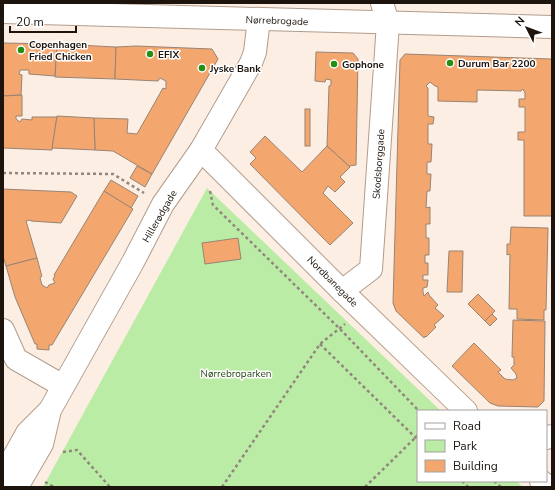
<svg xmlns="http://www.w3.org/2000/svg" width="555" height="490" font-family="'Nunito Sans',sans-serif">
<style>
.green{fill:#bbeca6}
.building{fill:#f3a76f;stroke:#998373}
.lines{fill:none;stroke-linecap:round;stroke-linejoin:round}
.minor-casing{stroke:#b29d8c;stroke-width:24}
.path{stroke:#91867d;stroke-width:2.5;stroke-dasharray:3 3;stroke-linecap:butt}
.minor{stroke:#fff;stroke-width:22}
.poi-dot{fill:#248f14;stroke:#fff;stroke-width:1.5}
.labels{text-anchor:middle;stroke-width:3;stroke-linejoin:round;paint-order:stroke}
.street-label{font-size:10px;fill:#1c140d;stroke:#fff}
.poi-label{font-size:10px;font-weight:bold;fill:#1c140d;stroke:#fff;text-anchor:start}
.park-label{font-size:10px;fill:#254714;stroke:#fff}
</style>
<rect width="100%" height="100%" fill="#fceee3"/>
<!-- green -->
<path class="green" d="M207,188L441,411H418V481H516L523,487H43Z"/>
<!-- building -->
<g class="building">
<path d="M3,43L57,44L55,76L29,74V70H20L19,74L22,75L21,95L3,96Z"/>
<path d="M57,44L116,47L115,79L55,77Z"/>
<path d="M136,46L212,49L218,59L152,174L113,151L95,150L94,118L128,119L127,133L137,134L163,88L166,89V81L160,78L158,81L115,79L116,47Z"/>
<path d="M316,52L353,53L358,59L356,165L349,166L327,146L329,86L331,85V80L326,79L325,82L315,81Z"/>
<path d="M405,54L551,59L552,60V216H524V140H518V132H525V107H519V99H525V93L523,89L521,91L477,90V102L438,101V87L435,86L430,82L426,86L428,88V116L434,117L433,124H428V144H432L431,162H427V174H431L430,191H427L426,208L430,207V224H426V238H429V255H425V263H428V275H423V280H428L427,287L423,288V292L424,296L428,292L429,295L438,305L435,308L444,316L434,325L436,327L426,337L425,336L424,338L396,311L393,303L400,60Z"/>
<path d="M22,95V116H16V119L20,122L22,119L32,120V117H57L52,150L3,148V96Z"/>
<rect x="305" y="109" width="5" height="37"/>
<path d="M57,116L94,118L95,150L52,148Z"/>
<path d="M265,136L302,172L327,146L350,167L340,177L345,182L335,192L328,186L323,193L353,223L330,245L250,164L256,158L250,152Z"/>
<path d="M137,166L152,174L145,187L130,178Z"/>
<path d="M111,180L138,196L131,208L104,191Z"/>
<path d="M3,189L71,192L77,196L61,223L31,221L30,220L26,221L37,258L6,266L3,256Z"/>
<path d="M104,191L133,209L52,345H49V350L37,349V344H35L15,297L6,266L37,258L41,273L42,276L40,278L42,285L47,288L49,285L55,283L53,279L55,276L54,275Z"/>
<path d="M511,227L548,228L546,310H544V320L517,319V309H509L510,254L507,255V244H510Z"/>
<path d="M238,238L241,259L205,264L202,243Z"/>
<path d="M449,251H463L462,292H447Z"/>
<path d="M478,294L495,311L485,321L468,304Z"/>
<path d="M492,314L497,319L490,326L485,321Z"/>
<path d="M513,320L545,321L544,401L538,407L498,406L490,403L452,366L474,343L501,370L498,372L505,379L513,380L517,378L516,374L511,368L514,365V357H512Z"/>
</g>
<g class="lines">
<!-- minor casing -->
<g class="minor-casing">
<g id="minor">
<path d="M3,12L552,27"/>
<path d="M201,150L342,291L466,411"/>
<path d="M342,291L371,269L388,23L382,3"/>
<path d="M3,330L16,359L63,386"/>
<path d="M546,438L552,436"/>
<path d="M3,476L27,433L49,411"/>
<path d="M541,481L548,487"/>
<path d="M17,487L42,444L50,410L133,262L163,204L201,150L251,63L255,52L259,19"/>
</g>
</g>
<!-- path -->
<g class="path">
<path d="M3,173L113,174L144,193"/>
<path d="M210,191L213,205L340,329L419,411"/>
<path d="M320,344L418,440"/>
<path d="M63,452L77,450L110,487"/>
<path d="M462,481L468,487"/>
<path d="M494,481L501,487"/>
<path d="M45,482L54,487"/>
<path d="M222,487L320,344L345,324"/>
<path d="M365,487L418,435"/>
</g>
<!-- minor -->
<use href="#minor" class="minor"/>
</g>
<!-- markers -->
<g class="poi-dot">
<circle cx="21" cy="50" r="4"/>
<circle cx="150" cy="54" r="4"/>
<circle cx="450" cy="63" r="4"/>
<circle cx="334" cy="64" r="4"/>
<circle cx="202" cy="68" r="4"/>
</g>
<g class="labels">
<!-- street labels -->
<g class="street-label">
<text transform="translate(277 20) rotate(2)" y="4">Nørrebrogade</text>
<text transform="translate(378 164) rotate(-86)" y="4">Skodsborggade</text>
<text transform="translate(159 216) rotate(-60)" y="4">Hillerødgade</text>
<text transform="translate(333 281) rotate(45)" y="4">Nordbanegade</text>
</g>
<!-- poi labels -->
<g class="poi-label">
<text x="29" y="48">Copenhagen<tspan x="29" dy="12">Fried Chicken</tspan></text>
<text x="158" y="58">EFIX</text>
<text x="458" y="67">Durum Bar 2200</text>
<text x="342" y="68">Gophone</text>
<text x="210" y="72">Jyske Bank</text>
</g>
<!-- park labels -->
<g class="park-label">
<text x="236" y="377">Nørrebroparken</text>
</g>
</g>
<!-- border -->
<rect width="555" height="490" fill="none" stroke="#1c140d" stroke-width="8"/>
<!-- legend -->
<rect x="417" y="410" width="130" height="72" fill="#ffffff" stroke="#a4a19e"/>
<rect x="425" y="423" width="20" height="6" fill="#ffffff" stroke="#a4a19e"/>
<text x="453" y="430" font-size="12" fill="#1c140d">Road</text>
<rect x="425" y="440" width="20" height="12" fill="#bbeca6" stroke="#a4a19e"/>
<text x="453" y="450" font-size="12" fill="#1c140d">Park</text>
<rect x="425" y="460" width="20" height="12" fill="#f3a76f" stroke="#a4a19e"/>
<text x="453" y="470" font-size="12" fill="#1c140d">Building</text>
<!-- north arrow -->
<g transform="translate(527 28) rotate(312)" stroke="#ffffff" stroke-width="3" paint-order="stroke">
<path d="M0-3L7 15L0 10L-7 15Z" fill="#1c140d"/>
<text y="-6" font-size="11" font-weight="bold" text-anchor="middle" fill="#1c140d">N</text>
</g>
<!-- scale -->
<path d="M10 26v6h66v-6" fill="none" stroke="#1c140d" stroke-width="2"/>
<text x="16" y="26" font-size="12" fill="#1c140d" stroke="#ffffff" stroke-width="3" paint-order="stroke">20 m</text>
</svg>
